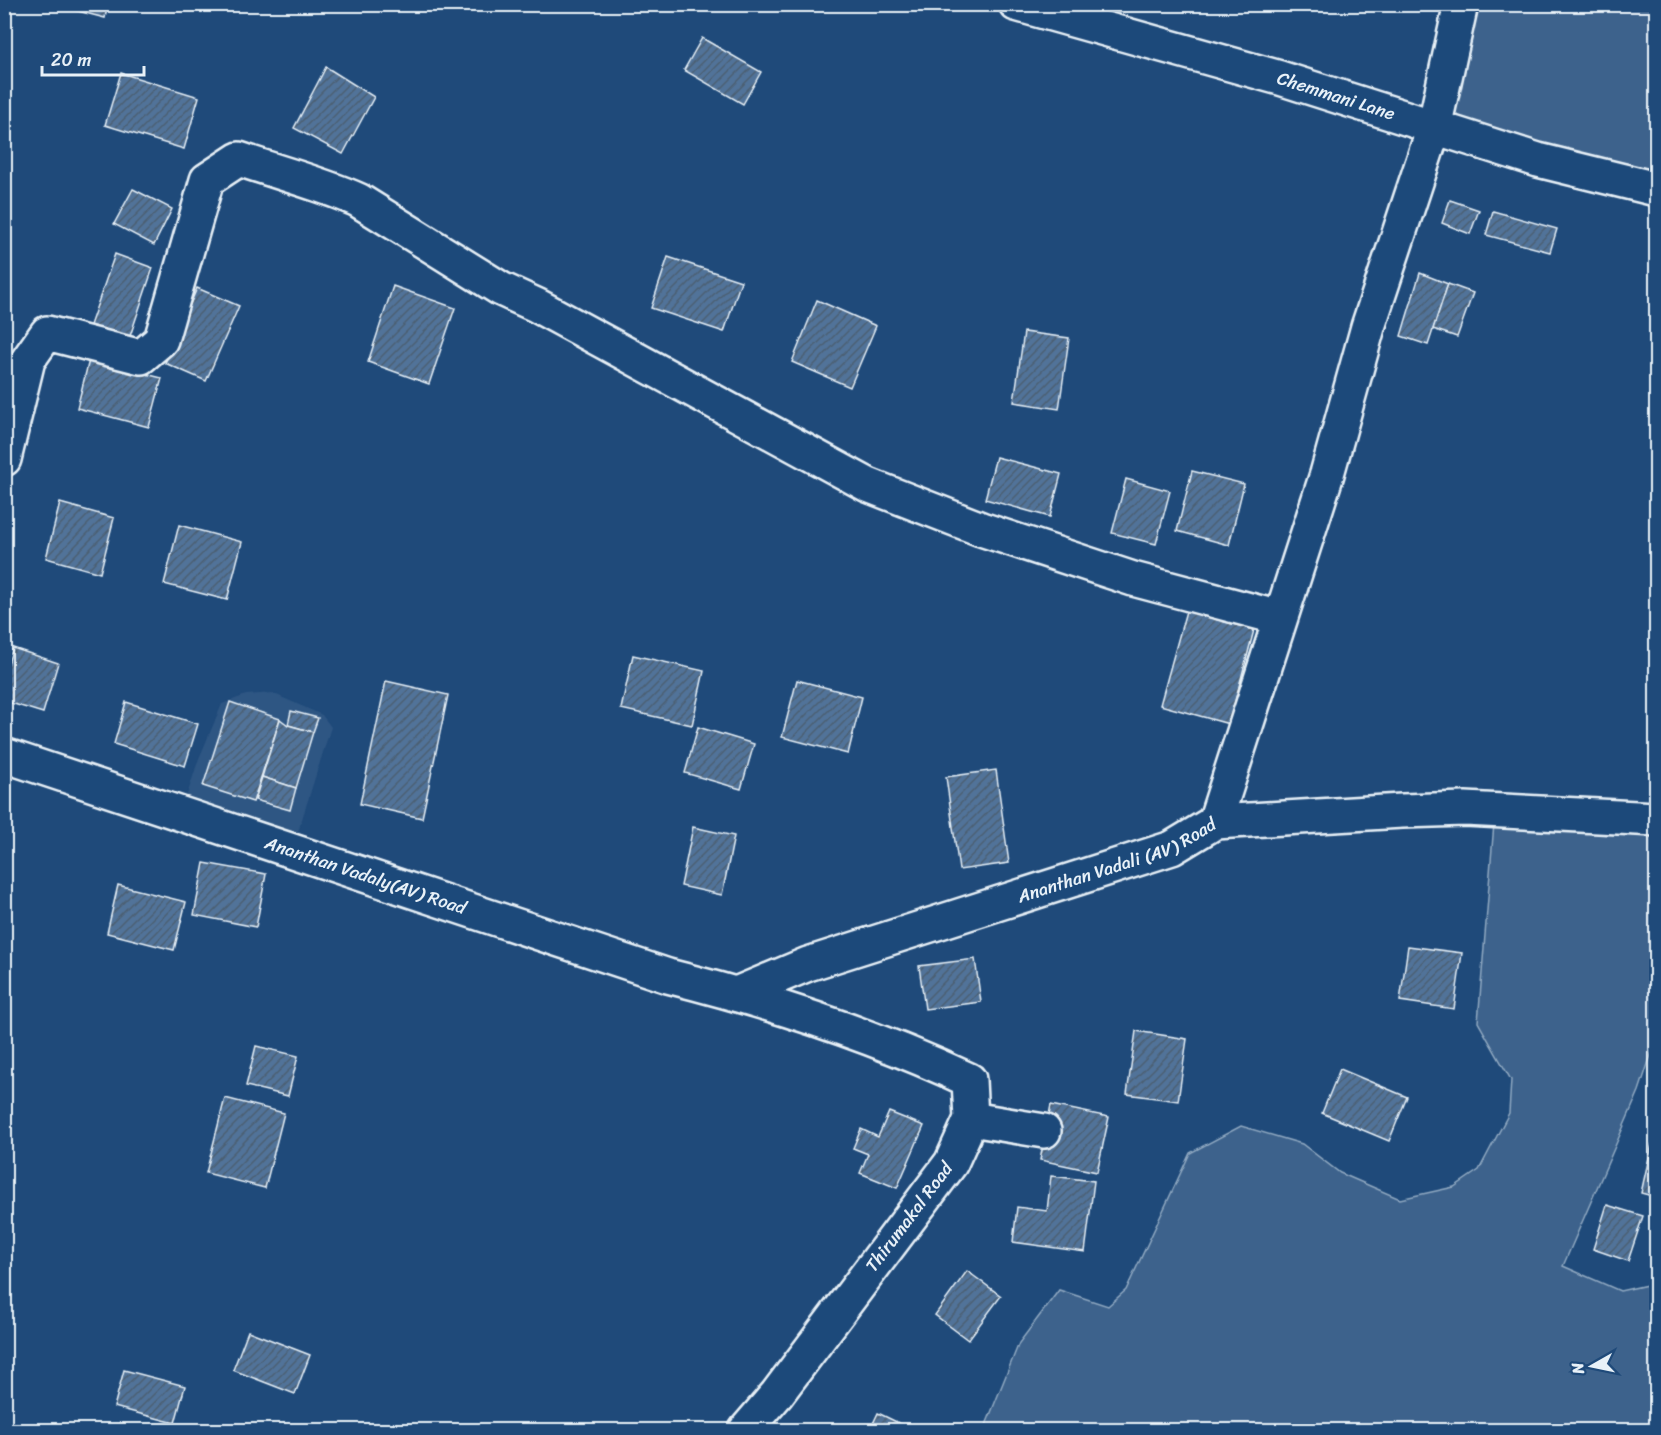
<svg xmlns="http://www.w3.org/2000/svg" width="1661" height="1435" font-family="Sriracha,sans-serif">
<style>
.built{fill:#2e5683}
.green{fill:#3c628c;stroke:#92aac2;stroke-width:1.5}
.building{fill:url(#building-hatch);stroke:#e8f1f8;stroke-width:1.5}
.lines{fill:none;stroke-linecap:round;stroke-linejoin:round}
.minor-casing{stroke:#e8f1f8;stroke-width:38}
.minor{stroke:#1f4a7a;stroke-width:33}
.labels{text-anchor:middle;stroke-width:5;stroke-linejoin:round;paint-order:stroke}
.street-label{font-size:18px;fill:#e8f1f8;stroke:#1f4a7a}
</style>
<defs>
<pattern id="building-hatch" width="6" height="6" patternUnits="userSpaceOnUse" patternTransform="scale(1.5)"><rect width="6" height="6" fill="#517399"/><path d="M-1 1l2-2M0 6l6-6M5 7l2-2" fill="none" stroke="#4c5e72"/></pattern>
</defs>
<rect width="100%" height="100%" fill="#1f4a7a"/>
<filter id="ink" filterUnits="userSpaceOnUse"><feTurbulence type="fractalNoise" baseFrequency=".0167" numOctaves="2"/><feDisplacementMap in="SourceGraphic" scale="12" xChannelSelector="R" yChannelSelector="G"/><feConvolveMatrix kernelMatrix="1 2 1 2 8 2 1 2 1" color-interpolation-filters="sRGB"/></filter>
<g filter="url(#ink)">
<!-- built -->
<path class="built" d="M272,693L322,715L331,727L292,851L181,814L198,761L222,704L246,695Z"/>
<!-- green -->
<g class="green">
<path d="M1461,5H1656V189L1434,128Z"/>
<path d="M1495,811L1656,819V1040L1639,1091L1563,1266L1620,1291L1647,1285L1656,1264V1430H984L1019,1343L1059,1290L1108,1306L1126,1290L1190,1153L1241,1126L1302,1144L1340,1173L1400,1199L1454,1187L1479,1170L1509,1113L1511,1080L1478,1022Z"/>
</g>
<!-- building -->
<g class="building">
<path d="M51,4H108L105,18Z"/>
<path d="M702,38L761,72L743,104L684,70Z"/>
<path d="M326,67L374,97L343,154L294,128Z"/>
<path d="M121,73L199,97L184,149L105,125Z"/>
<path d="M133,189L172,209L154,245L114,224Z"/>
<path d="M1450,200L1479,210L1470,234L1442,223Z"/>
<path d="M1493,211L1557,229L1550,252L1486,235Z"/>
<path d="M115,254L153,268L127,345L88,331Z"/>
<path d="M668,257L741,281L724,332L651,308Z"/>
<path d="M1420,273L1448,284L1428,345L1401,336Z"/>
<path d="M1448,284L1473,293L1457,337L1433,329Z"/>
<path d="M393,286L455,308L429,384L368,362Z"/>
<path d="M197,288L239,306L206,381L165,363Z"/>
<path d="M817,300L876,326L850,387L792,362Z"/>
<path d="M1024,332L1069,338L1059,409L1014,402Z"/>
<path d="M89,360L162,378L149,427L77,408Z"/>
<path d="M996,457L1061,474L1050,517L985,499Z"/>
<path d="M1192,471L1244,484L1229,545L1177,531Z"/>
<path d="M1126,479L1170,491L1156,544L1112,533Z"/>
<path d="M60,503L114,518L100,573L46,558Z"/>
<path d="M179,525L242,542L227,600L164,584Z"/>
<path d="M1186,611L1254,630L1229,724L1160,705Z"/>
<path d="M13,648L58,663L43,713L4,701V675Z"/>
<path d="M633,655L704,671L692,725L621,709Z"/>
<path d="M797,680L862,697L848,754L782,737Z"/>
<path d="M386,681L448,695L422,818L360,804Z"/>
<path d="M126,702L198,724L185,766L114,744Z"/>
<path d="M230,702L280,719L253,802L203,786Z"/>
<path d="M291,711L318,718L313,732L288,725Z"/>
<path d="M280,719L288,725L313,732L296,788L262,777Z"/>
<path d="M698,727L754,744L741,789L685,773Z"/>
<path d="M996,770L1009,863L959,870L946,777Z"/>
<path d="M262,777L296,788L290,810L255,800Z"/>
<path d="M693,827L734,836L722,895L681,886Z"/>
<path d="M204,863L266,874L256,927L194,915Z"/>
<path d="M118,885L186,902L174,950L107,933Z"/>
<path d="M1408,946L1462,953L1454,1009L1400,1001Z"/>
<path d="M975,959L981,1002L925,1009L919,966Z"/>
<path d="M1136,1031L1187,1039L1178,1101L1127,1094Z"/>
<path d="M256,1046L298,1056L288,1096L246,1086Z"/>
<path d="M1340,1069L1407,1097L1389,1141L1322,1113Z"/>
<path d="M225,1098L284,1113L265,1188L206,1173Z"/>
<path d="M1051,1105L1109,1117L1097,1172L1040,1160Z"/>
<path d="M889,1112L924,1126L897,1188L860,1173L868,1154L853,1148L861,1129L878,1137Z"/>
<path d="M1652,1144L1656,1145V1197L1641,1193Z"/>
<path d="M1051,1176L1094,1181L1085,1252L1013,1242L1017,1207L1047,1211Z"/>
<path d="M1607,1205L1643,1216L1628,1261L1593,1249Z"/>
<path d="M967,1271L1001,1296L968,1340L935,1315Z"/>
<path d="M248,1331L310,1355L295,1394L233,1370Z"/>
<path d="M124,1370L185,1386L175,1423L114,1407Z"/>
<path d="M878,1413L913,1430H870Z"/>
</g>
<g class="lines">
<!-- minor casing -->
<g class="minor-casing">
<g id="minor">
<path id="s1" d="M1016,4L1280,78L1538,160L1656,189"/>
<path d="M4,459L28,360L47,333L141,357L161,340L207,180L239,159C279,173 320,183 358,200L501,289L536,305L868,485L981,529L1133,579L1280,618"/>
<path id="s2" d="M4,755L668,976C771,1002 873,1035 969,1080L971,1119L951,1163L777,1394L746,1430"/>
<path d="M1215,822L1327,474L1368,327L1434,128L1461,4"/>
<path id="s3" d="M736,994L808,964L1172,848L1215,822L1402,811L1465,809L1656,819"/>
<path d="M971,1119L1044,1131"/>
</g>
</g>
<!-- minor -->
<use href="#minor" class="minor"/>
</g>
</g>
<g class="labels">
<!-- street labels -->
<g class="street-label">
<text dy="6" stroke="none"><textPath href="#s1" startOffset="333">Chemmani Lane</textPath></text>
<text dy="6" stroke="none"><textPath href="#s3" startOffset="404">Ananthan Vadali (AV) Road</textPath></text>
<text dy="6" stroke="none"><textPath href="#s2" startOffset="381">Ananthan Vadaly(AV) Road</textPath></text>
<text transform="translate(909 1217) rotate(-53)" y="6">Thirumakal Road</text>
</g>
</g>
<!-- margin -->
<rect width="1661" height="1435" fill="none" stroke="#1f4a7a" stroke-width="24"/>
<rect x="12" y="12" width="1637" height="1411" fill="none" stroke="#e8f1f8" stroke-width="2" filter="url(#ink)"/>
<!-- north arrow -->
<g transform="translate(1592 1366) rotate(261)" stroke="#1f4a7a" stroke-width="4.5" paint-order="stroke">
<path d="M0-4.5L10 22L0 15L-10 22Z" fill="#e8f1f8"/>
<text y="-9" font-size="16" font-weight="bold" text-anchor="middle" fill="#e8f1f8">N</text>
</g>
<!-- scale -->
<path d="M42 66v9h102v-9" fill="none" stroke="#e8f1f8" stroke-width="3"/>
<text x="51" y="66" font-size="18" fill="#e8f1f8" stroke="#1f4a7a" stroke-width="4.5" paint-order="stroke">20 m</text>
</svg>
